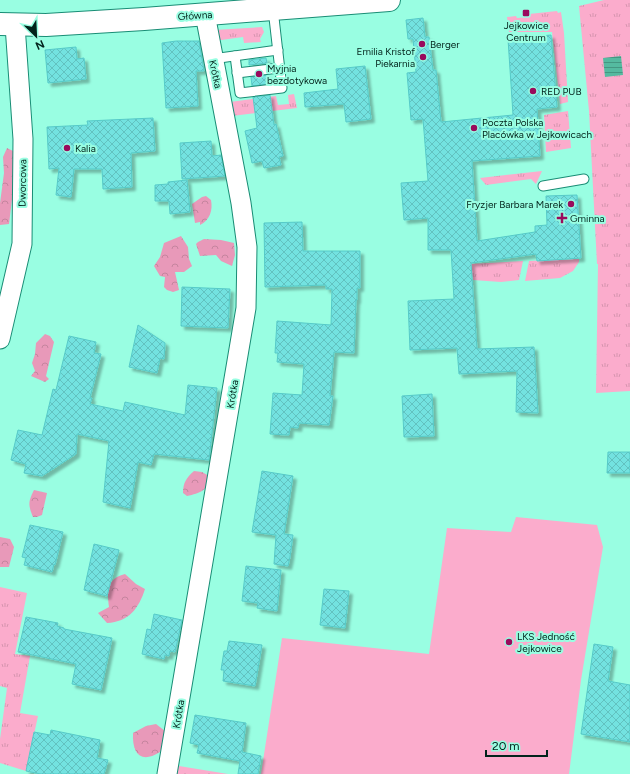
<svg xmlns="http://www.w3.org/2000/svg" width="630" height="774" font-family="Figtree,sans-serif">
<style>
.grass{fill:url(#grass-tufts)}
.forest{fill:url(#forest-crowns)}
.garden{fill:#fbaccc}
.water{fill:url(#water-rules)}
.building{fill:url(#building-cross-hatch);stroke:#56cac8;filter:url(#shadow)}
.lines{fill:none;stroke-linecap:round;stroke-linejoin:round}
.service-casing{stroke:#198d75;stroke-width:11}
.minor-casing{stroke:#198d75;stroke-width:21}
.tertiary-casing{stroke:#198d75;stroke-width:24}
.service{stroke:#fff;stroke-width:9}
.minor{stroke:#fff;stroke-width:19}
.tertiary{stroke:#fff;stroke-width:22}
.poi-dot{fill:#990b5d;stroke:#99fee2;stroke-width:1.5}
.labels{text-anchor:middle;stroke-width:4;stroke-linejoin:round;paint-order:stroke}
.street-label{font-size:10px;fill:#02231b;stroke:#99fee2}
.poi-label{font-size:10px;fill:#02231b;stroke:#99fee2;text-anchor:start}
</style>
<defs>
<pattern id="grass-tufts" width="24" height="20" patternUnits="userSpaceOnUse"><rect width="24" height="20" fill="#fbaccc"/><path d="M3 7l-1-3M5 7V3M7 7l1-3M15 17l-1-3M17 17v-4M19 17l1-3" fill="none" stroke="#d694af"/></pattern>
<pattern id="forest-crowns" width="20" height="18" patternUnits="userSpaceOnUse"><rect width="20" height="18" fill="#e899b9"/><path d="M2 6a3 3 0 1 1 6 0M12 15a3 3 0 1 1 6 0" fill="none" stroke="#c5849e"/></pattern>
<pattern id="water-rules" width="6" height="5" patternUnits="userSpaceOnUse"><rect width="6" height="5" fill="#55baa0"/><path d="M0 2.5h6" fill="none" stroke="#449782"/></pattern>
<pattern id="building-cross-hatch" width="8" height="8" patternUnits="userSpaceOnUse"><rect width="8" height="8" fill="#73e2e0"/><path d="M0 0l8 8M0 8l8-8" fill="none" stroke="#62c2c0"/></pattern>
<filter id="shadow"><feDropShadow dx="3.5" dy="3.5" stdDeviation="1" flood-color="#0004"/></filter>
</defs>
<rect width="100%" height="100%" fill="#99fee2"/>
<!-- grass -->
<g class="grass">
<path d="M604,0H630V391L596,393L598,264H597L589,111L579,6Z"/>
<path d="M557,11L558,13L561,12L564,33L568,102L560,104L552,32H509L507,17L516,16L517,18L529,17V14Z"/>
<path d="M262,27L264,32L260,39L261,42L244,43L243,37L214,41V30Z"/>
<path d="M220,71L227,76L230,102L276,96L278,105L289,104L288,95L294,94L297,108L232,116Z"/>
<path d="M568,111L571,148L546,152L544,115Z"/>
<path d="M542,171L536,184L531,179L486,185L480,178Z"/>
<path d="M579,259V262L573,271L560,278L525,281L529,261Z"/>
<path d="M523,261L519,280L501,282L473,280L470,264Z"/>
<path d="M0,587L27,593L15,654L30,656L20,713L38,716L26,771L0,763V739L7,688L0,686Z"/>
<path d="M174,761L179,766L228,774H172Z"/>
</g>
<!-- forest -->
<g class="forest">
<path d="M7,148L15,152V175L9,224L0,225V203L4,173L3,157Z"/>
<path d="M206,196L211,200C213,210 210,220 200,225V222L195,223L192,204L202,197Z"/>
<path d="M181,236L188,247L189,259L192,266L184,272H175L179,290L173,292L167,290L164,287L165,277L160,276L154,266L160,257L164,243Z"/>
<path d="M204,239L221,240L234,243L235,255L232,266L221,261L216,255L200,256L196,244L198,242Z"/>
<path d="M45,334L50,336L54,342L46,376L49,379L45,382L31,376L35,371L32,363L35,354L36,343Z"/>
<path d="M194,471L202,472L209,476C208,491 200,493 187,496L183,493C183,483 186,478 194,471Z"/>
<path d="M34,490L47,493L42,515L37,517H33C28,505 28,502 34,490Z"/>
<path d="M0,537L10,539L14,547L9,567H0Z"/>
<path d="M125,574L136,584L145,589C139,608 129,622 107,623L98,613L109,607C107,589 107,579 125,574Z"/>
<path d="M156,724L165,731L164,740L160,752C141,764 132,754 133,733L146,726Z"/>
</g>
<!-- garden -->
<path class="garden" d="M516,517L597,525L603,547L581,680L569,774H261L282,638L429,654L447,528L511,532Z"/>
<!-- water -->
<path class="water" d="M621,56L623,75L605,77L603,58Z"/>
<!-- building -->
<g class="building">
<path d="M423,18L425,37H429L433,70H436L441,122L513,115L508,39L551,35L557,107L537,109L540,156L472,161L477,241L535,232V226L547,225L546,196L577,195L581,258L537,261L536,254L471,263L477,349L534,347L538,413L516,412L517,371L459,374L457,348L410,350L408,301L454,299L451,250H428V218L404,220L401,183L428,181L423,119L411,120L407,73L416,72L413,39H408L406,20Z"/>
<path d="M176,41H199L204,71H196L198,106L166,108L162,43Z"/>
<path d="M76,47L77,59L84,58L86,79L48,83L45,50Z"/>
<path d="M266,58L267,63L249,65V60Z"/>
<path d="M365,66L371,119L346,122L344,104L305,107L304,93L338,89L336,69Z"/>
<path d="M268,75L269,84L252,86L251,77Z"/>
<path d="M270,95L274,125L276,124L283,156L279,157L281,165L264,168L262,161L252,163L245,131L257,128L253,97Z"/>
<path d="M153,118L155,151L131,153L132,187L103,189L102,169H74L71,197L56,195L59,168L49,169L47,127L88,125L87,121Z"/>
<path d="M211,141L212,156L221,155L225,176L182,179L180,143Z"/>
<path d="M187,180L190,212L170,214L169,201H155V185L168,184V182Z"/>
<path d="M302,222L303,251H360V288H357V300H356L354,353L334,352L330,396H333L329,425L299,423L298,428L290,427L289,435L270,434L273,393L302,395L304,364L277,362L278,353H275L277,321L331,325L332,289H326V285L265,287L264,223Z"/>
<path d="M182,287L230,289L228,328L181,326Z"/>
<path d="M138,325L165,343L164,359L160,358L157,373L129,367Z"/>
<path d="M69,336L96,342L94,353L101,354L90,398H92L90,404L123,411L125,402L185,415L188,385L217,388L209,460L154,454L151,465L138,462L130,508L103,502L109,441L77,434L76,454L42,476L24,473L26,464L11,460L18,430L42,435L53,389L56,390Z"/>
<path d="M432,394L434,436L404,437L402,396Z"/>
<path d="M608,452H630V473H607Z"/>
<path d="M262,471L293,476L284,534L293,535L290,557L288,566L274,564L276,535L252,532Z"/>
<path d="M30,525L63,532L55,565L54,564L52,572L24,565L26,558L22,557Z"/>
<path d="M94,544L119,550L107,596L84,590Z"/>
<path d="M246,566L281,570L277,611L257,608L258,603L242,601Z"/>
<path d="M324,589L349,591L345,628L320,625Z"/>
<path d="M154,614L182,620L175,652L170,651L169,656L165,655L164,659L142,654L147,629L151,630Z"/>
<path d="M26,617L58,623L57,626L64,628V629L112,638L101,690L72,684L76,664L18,652Z"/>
<path d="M229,641L262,645L255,686L223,681L224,670H221L224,651H227Z"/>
<path d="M594,644L613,647L608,681L630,685V742L581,734Z"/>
<path d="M195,715L246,723L242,752L261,756L258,774H238L240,761L197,753L199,745L190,743Z"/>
<path d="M51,730L100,740L97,758L108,760L104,774H41L26,771L34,732L50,735Z"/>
</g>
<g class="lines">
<!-- service casing -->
<g class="service-casing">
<g id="service">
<path d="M235,56L240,93L282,88L273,9"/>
<path d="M212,59L278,50"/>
<path d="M237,73L279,68"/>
<path d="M543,186L584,179"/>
</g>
</g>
<!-- minor casing -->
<g class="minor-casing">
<g id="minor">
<path d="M0,339L22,244L23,139L15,25"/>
<path d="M167,774L246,308L247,247L241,203L205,14"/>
</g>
</g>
<!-- tertiary casing -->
<g class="tertiary-casing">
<path id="tertiary" d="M0,24L46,25L144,19L389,0"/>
</g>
<!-- service -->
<use href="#service" class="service"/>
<!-- minor -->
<use href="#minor" class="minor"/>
<!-- tertiary -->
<use href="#tertiary" class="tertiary"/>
</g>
<!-- markers -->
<g class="poi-dot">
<rect x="522" y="9" width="8" height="8" rx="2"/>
<circle cx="422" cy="44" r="4"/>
<circle cx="423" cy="57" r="4"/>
<circle cx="259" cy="74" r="4"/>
<circle cx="533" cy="91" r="4"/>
<circle cx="474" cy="128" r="4"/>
<circle cx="67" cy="148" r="4"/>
<circle cx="571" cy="204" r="4"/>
<path d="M560 212h4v4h4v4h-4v4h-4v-4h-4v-4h4z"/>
<circle cx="509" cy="642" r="4"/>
</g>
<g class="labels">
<!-- street labels -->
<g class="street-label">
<text transform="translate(195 15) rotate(-4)" y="4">Główna</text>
<text transform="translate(216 74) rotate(78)" y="4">Krótka</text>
<text transform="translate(22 183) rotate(-89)" y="4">Dworcowa</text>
<text transform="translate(232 394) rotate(-80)" y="4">Krótka</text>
<text transform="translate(178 714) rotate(-80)" y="4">Krótka</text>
</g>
<!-- poi labels -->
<g class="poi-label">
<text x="526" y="29" text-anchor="middle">Jejkowice<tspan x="526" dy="12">Centrum</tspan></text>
<text x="430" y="48">Berger</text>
<text x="415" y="55" text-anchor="end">Emilia Kristof<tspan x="415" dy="12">Piekarnia</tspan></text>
<text x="267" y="72">Myjnia<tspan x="267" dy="12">bezdotykowa</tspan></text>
<text x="541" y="95">RED PUB</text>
<text x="482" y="126">Poczta Polska<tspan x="482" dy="12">Placówka w Jejkowicach</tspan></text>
<text x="75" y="152">Kalia</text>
<text x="563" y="208" text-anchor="end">Fryzjer Barbara Marek</text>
<text x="570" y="222">Gminna</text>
<text x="517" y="640">LKS Jedność<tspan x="517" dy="12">Jejkowice</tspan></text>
</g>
</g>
<!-- north arrow -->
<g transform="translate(36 36) rotate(156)" stroke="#99fee2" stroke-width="3" paint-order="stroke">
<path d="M0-3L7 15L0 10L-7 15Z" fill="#02231b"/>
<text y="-6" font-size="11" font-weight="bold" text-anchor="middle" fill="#02231b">N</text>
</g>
<!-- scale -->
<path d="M486 750v6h61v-6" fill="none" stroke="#02231b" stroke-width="2"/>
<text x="492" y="750" font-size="12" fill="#02231b" stroke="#99fee2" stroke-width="3" paint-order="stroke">20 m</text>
</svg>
